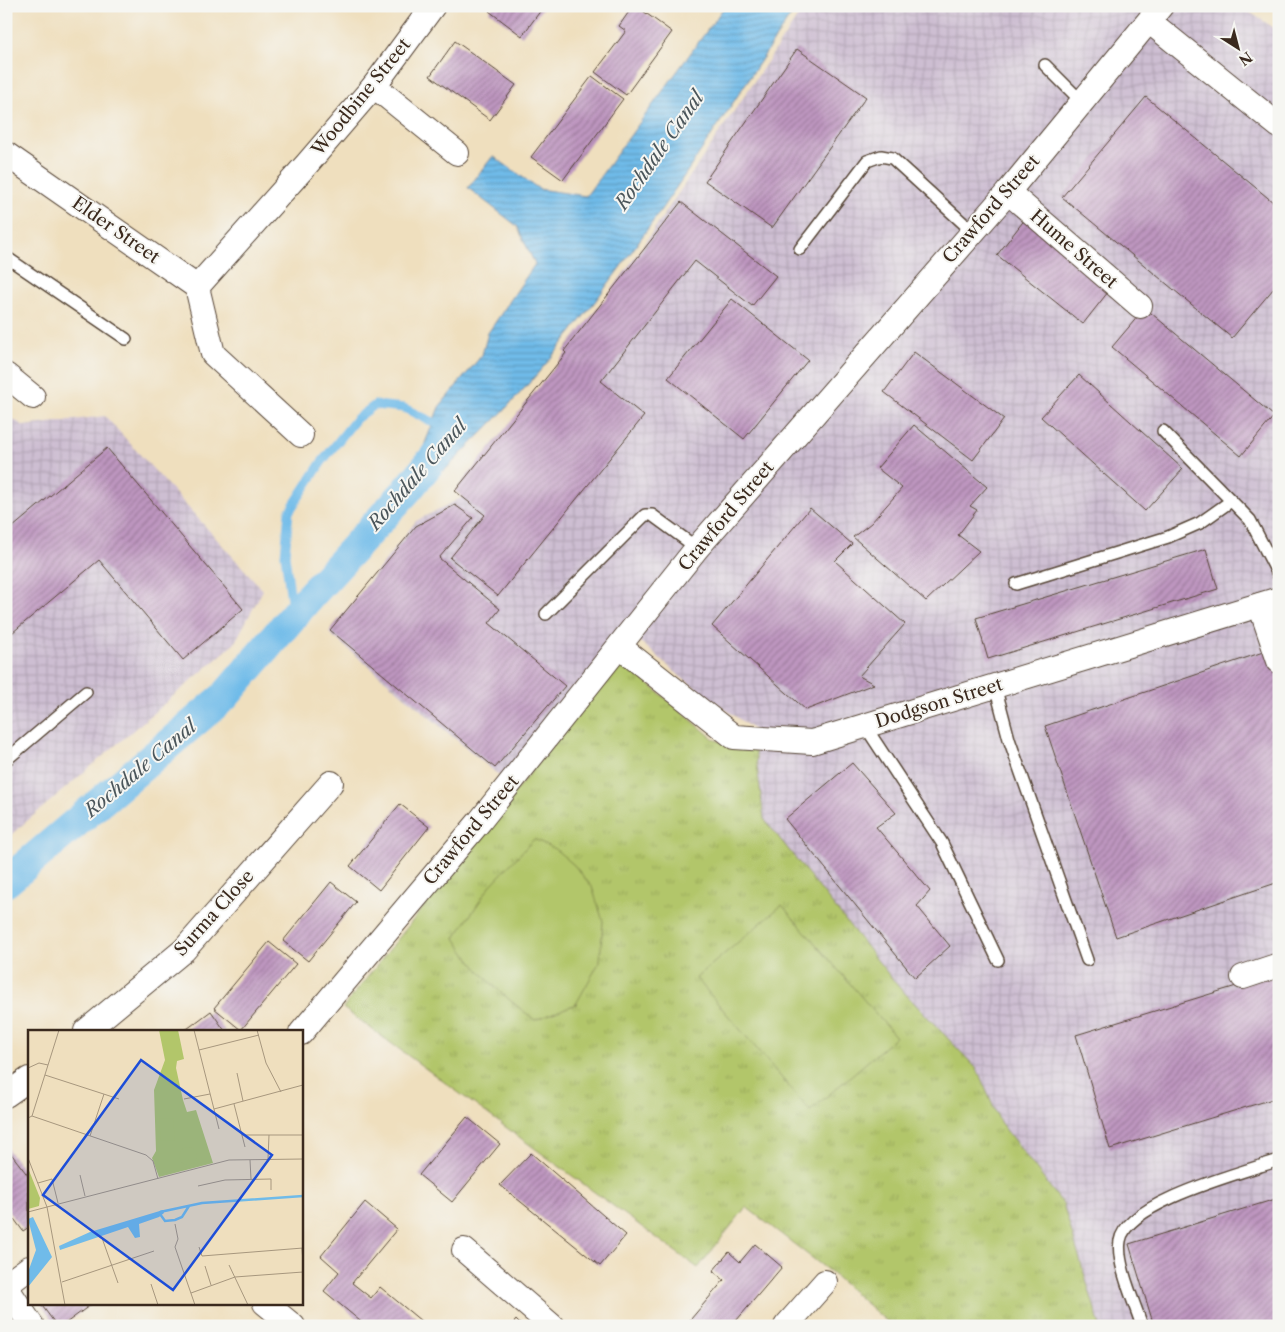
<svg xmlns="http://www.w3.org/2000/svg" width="1285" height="1332" font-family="'Libre Caslon Text',serif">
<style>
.industrial{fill:url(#industrial-grid)}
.park{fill:url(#park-tufts);stroke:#767844}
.pitch{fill:#b2c66a;stroke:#767844}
.water{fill:url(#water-rules);stroke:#567284}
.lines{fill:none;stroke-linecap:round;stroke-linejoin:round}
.stream{stroke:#70bbe9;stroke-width:9}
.canal{stroke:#70bbe9;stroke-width:31}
.building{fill:url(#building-hatch)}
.lane-casing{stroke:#564536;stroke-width:14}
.street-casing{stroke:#564536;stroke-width:26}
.lane{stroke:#fff;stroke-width:11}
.street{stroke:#fff;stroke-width:24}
.labels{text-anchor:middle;stroke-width:4;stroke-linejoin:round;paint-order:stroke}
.street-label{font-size:18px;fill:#3b2a1e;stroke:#f6f6f2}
.water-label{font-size:19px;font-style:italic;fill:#4b565b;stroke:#f6f6f2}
.inset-river{fill:none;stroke:#70bbe9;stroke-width:2.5}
.inset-road{fill:none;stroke:#a7977e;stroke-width:1}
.view{fill:#1d4ed8;fill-opacity:0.15;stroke:#1d4ed8;stroke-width:2.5}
.inset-edge{fill:none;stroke:#3b2a1e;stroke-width:2.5}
</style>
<defs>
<pattern id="industrial-grid" width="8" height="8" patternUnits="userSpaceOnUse" patternTransform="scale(1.25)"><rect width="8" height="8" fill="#cdbed2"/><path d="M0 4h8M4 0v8" fill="none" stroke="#b1a3b4"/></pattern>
<pattern id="park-tufts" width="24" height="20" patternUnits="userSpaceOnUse" patternTransform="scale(1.25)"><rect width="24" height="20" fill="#b2c66a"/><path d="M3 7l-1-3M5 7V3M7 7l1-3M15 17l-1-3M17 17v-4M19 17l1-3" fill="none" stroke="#9aaa5b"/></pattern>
<pattern id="water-rules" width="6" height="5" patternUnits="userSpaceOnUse" patternTransform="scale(1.25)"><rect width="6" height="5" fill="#70bbe9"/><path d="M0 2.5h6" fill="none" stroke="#5d98bc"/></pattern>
<pattern id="building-hatch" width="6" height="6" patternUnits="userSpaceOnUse" patternTransform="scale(1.25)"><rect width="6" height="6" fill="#be96c0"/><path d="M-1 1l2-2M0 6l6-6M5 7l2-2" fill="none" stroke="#9c7b9b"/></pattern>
</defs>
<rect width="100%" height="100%" fill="#f6f6f2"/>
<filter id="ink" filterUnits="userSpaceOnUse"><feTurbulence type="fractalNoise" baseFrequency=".02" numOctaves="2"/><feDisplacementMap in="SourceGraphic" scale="10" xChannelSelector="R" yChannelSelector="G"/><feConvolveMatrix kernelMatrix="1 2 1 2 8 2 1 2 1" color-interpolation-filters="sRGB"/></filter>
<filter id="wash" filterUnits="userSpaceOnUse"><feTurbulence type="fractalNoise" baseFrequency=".0096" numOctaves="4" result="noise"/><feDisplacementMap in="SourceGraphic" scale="20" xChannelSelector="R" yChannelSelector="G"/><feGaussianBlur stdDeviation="1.12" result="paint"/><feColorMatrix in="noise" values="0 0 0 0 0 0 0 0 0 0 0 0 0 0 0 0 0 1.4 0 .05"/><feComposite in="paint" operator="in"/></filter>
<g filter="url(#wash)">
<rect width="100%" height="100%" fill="#efdfbe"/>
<!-- industrial -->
<g class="industrial">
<path d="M805,6H1240L1279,31V1326H1100L1063,1204L1000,1122L977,1069L898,986L764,819L753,729L682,678L643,644L626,634L502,778L329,633L416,521L463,497L636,256Z"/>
<path d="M6,415L24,426L105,416L263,590L234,644L6,839Z"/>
</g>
<!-- park -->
<path class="park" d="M620,660L715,740L755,750L764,819L898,986L977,1069L1000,1122L1063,1204L1100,1326H892L829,1271L746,1207L698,1268L343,1008Z"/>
<!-- pitch -->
<g class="pitch">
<path d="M534,839L555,849L574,865L592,887L603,921L600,961L576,1004L535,1020C503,996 476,972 455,938L490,886Z"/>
<path d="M782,905L896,1037L810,1111L696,978Z"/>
</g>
<!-- water -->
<path class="water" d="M725,6H797C721,120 648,236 563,343C527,389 485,430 444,471L422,451L439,407L482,355L488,333L535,264L517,226L468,188L493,156L539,189L586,196Z"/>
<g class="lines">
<!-- stream -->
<path class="stream" d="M293,615L285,555L289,512L321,463L356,419L375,405L404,408L443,427"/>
<!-- canal -->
<path class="canal" d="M6,882L225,696L310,596L409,488L460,426"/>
</g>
<g id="blocks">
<!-- building -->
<g class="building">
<path d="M493,6H544L522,36L489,11Z"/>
<path d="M633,6H636L672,32L626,95L595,72L626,31L619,26Z"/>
<path d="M455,41L516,85L490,120L430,76Z"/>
<path d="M797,49L866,97L772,228L705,181Z"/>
<path d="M592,76L623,99L563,180L531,157Z"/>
<path d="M1146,97L1279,207V282L1232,338L1062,197Z"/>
<path d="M681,202L776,276L752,306L695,261L601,381L644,416L498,596L450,558L485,515L455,491L566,353L564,351Z"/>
<path d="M1033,209L1119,278L1083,324L997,255Z"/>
<path d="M732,299L808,360L744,439L668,378Z"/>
<path d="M1145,308L1274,416L1241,456L1112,347Z"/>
<path d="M914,352L1004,419L973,460L884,392Z"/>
<path d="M1079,375L1183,469L1145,511L1041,417Z"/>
<path d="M914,425L987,487L970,506L977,510L958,535L979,551L926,601L853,537L871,523L902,488L877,468Z"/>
<path d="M107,448L243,609L183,660L99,560L6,638V533Z"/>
<path d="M455,505L473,518L439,558L500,609L489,623L565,686L495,768L330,630L416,526Z"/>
<path d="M810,508L852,544L835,561L905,624L859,676L874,684L806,710L712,626Z"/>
<path d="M1206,549L1218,589L988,659L976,618Z"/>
<path d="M1272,649L1279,670V882L1116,937L1045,726Z"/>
<path d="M852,763L896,813L876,827L930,891L917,906L950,946L915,978L785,819Z"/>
<path d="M400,804L429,827L379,890L350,866Z"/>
<path d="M331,882L356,902L308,961L283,941Z"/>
<path d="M269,942L296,964L241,1030L214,1008Z"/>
<path d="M1279,973V1097L1110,1149L1076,1035Z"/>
<path d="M211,1011L225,1031H184L191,1026Z"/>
<path d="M467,1117L500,1144L452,1202L419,1175Z"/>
<path d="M6,1147L29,1177V1227L23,1231L6,1208Z"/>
<path d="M531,1153L626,1235L600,1266L500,1185Z"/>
<path d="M1279,1198V1326H1154L1129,1244Z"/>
<path d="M365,1202L397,1229L352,1283L371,1298L380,1287L427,1326H366L324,1291L339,1272L321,1256Z"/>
<path d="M755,1244L782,1267L736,1321L731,1326H685L724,1280L713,1271L729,1252L740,1262Z"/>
<path d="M40,1303H93L62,1326H57Z"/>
<path d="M516,1320L522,1326H511Z"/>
</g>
</g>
</g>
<g filter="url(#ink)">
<use href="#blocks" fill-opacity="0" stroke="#564536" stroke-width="1"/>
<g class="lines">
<!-- lane casing -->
<g class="lane-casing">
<g id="lane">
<path d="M1045,65L1083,103"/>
<path d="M800,249L867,161L881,156L892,158L973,232"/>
<path d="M6,257L126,339"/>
<path d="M1163,431L1250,520L1279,576"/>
<path d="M1016,584L1168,537L1200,523L1231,501"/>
<path d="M546,614L645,515H652L697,548"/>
<path d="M995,686L1009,739L1087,960"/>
<path d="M865,726L942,843L998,960"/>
<path d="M6,760L86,692"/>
<path d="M1142,1326C1135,1304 1116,1263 1120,1241C1126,1202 1244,1172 1279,1160"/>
</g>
</g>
<!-- street casing -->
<g class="street-casing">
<g id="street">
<path d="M1150,22L1279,126"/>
<path d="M374,86L457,153"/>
<path d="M6,154L197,287L213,354L301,435"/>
<path d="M1008,192L1140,306"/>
<path d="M197,287L307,164L374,86L433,6"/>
<path d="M6,375L33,397"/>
<path d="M1260,605L1279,661"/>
<path d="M620,647L734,737L812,742L1279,599"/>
<path d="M1243,977L1279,965"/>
<path d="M86,1031L184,950L331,783"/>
<path d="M301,1033L480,821L697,548L1008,192L1161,6"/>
<path d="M6,1095L29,1079"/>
<path d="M464,1250L552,1326"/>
<path d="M6,1285L29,1268"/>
<path d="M6,1287L32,1326"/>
<path d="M265,1303L293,1326"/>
<path d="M786,1326L825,1282"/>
</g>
</g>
<!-- lane -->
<use href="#lane" class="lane"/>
<!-- street -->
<use href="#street" class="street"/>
</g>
</g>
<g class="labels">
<!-- street labels -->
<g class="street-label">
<text transform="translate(361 97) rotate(-51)" y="6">Woodbine Street</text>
<text transform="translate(991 209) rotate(-49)" y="6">Crawford Street</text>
<text transform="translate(116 230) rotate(35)" y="6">Elder Street</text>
<text transform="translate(1074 249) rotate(41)" y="6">Hume Street</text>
<text transform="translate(726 516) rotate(-50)" y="6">Crawford Street</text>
<text transform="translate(939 703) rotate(-17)" y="6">Dodgson Street</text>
<text transform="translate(471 830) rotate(-50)" y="6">Crawford Street</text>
<text transform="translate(214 913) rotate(-48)" y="6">Surma Close</text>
</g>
<!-- water labels -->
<g class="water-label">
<text transform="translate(659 150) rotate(-55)" y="7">Rochdale Canal</text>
<text transform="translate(417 474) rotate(-49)" y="7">Rochdale Canal</text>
<text transform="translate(140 768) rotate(-40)" y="7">Rochdale Canal</text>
</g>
</g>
<!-- overview -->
<g transform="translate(28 1030)">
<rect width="275" height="275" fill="#efdfbe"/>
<path d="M0,138L12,168L11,176L0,179Z" fill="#b2c66a"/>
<path d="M131,0H150L156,29L149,31L148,38L155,70L159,82L168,80L185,133L131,147L124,128L128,121L126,60L137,30Z" fill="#b2c66a"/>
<path d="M145,88L147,110L133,111L131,89ZM151 126a9 9 0 1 1 18 0a9 9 0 1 1-18 0Z" fill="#b2c66a"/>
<path d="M135,180L136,183L131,187L111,194L112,207L107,208L100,197L32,220L31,216L62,202ZM5,187L24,227L0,257V242L8,220L0,189Z" fill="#70bbe9"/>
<path class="inset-river" d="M132,182L174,173L275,166M132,184L137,191L147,190L154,187L161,176"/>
<path class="inset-road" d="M166,0L191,99M229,0L238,33L253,62M171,20L231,5M0,38L11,33L20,35M209,43L215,71M17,45L91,69M156,69L182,64M206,74L217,117M186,79L275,55M4,86L31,0M0,88L4,86L118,125L125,131L130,149M214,105H275M62,106L76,64M0,128L19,177L37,275M240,129L241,105M222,130L223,149M52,145L57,166M10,153L24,149L30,173M170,156L197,150L243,149V160M19,177L201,130L275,129M0,182L19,177M147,194L150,209L147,217L167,275M74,208L90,253M171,217L174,226L275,218M274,218L275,233M201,235L220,275M177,236L183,255M34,252L126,221M123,254L130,275M163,263L207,247L275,242"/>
<path class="view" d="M113,30L244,125L145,260L15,165Z"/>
<rect width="275" height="275" class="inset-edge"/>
</g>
<!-- margin -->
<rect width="1285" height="1332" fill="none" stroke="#f6f6f2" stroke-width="25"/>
<!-- north arrow -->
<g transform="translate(1238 48) rotate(144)" stroke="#f6f6f2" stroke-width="4" paint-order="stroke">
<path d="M0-4L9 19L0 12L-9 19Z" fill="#3b2a1e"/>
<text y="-8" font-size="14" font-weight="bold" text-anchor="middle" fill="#3b2a1e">N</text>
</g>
</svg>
